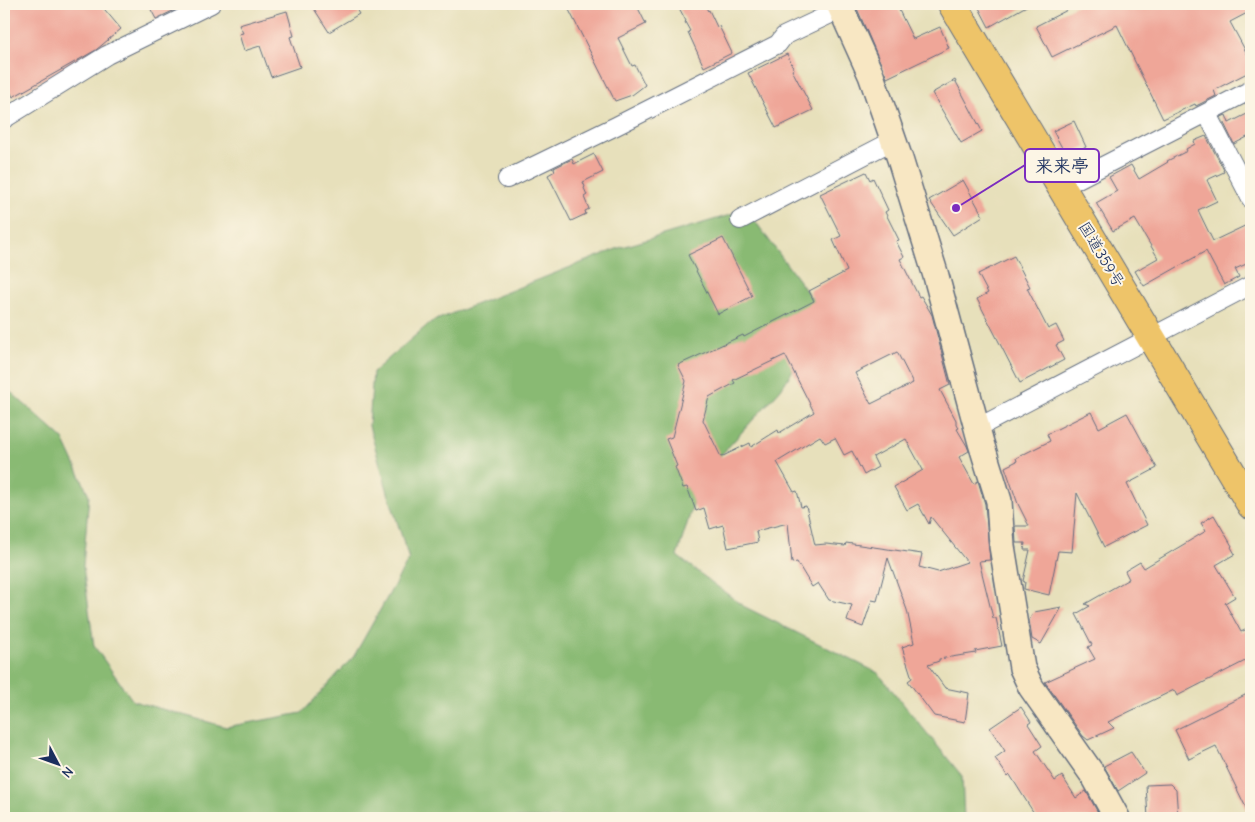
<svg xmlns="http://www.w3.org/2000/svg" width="1255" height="822" font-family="'Comic Neue','Klee One',sans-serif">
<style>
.forest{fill:#89ba73;stroke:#527468}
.building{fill:#efa698;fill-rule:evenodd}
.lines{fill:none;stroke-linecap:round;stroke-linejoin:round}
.street-casing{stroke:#626d7f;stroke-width:20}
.secondary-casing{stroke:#626d7f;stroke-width:28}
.highway-casing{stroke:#626d7f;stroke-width:30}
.street{stroke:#fff;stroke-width:18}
.secondary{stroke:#f8e7c3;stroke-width:25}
.highway{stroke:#eec469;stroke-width:28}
.labels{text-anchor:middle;stroke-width:4;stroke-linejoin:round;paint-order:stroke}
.street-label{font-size:16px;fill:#1b2f5e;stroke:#fcf5e5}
.leader{fill:none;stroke:#7b2cbf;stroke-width:2}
.callout-dot{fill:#7b2cbf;stroke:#fcf5e5;stroke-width:2}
.callout{fill:#fcf5e5;stroke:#7b2cbf;stroke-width:2}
.callout-label{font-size:18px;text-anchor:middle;font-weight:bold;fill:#1b2f5e}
</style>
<rect width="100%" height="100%" fill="#fcf5e5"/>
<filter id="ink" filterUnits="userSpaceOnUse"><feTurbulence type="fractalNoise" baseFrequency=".02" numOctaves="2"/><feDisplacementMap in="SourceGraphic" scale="10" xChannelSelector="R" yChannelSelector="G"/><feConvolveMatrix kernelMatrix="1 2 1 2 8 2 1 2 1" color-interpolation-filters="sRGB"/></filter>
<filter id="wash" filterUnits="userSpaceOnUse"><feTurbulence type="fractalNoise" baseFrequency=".0096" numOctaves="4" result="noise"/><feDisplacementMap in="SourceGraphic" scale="20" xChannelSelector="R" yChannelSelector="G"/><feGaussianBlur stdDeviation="1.12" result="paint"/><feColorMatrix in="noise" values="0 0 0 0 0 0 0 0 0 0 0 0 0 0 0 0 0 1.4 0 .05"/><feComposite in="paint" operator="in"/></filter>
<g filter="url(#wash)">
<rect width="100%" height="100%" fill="#e7e0bb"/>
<!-- forest -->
<path class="forest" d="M747,210L826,318L781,389L702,476L677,556L743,606L878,673L962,776L964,818H4V389L13,394L63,439L89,495L83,566L94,646L133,701L226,727L302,713L354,656L409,559L389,496L369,426L373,372L431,322L619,248Z"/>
<g id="blocks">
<!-- building -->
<g class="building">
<path d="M4,4H100L121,29L96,50L13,97L4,80Z"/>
<path d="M148,4H187L156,19Z"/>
<path d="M311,4H353L359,14L329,32Z"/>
<path d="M566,4H636L646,24L618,38L632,66L635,65L645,85L640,89L632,95L615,101Z"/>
<path d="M677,4H704L708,11L709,10L717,27L719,26L732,53L704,67L688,32L690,31L685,22L686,21Z"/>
<path d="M855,4H896L913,39L940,27L949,48L887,78Z"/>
<path d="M977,4H1030L989,27Z"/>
<path d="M1079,4H1251V11L1230,22L1251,61V71L1214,90L1216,96L1196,106L1195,104L1163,119L1117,25L1052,57L1036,26Z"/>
<path d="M287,11L294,36L290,37L300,67L271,77L260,46L244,51L239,34L243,33L239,25Z"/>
<path d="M787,54L794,69L792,70L813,110L776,128L748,73Z"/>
<path d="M955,80L982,131L961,143L932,93Z"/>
<path d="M1251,112V135L1234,144L1221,117L1226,115L1229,123Z"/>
<path d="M1074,121L1086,147L1067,157L1053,131Z"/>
<path d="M1206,136L1224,170H1223L1224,172L1207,180L1217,201L1198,210L1213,241L1251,223V262L1235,269L1239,277L1224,285L1206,251L1144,286L1135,271L1158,258L1135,219L1113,231L1096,203L1117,191L1109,177L1131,165L1139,179L1168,162L1167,161L1187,151L1186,149L1195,144L1194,141Z"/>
<path d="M594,154L603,172L583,182L585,187L584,188L587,195L584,197L589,209L585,211L586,214L571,221L548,175L555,171L554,168L572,159L574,164Z"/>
<path d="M866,172L870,180L873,178L888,210L885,212L899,240L896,241L904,257L900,259L919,297L921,296L932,315L950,385L940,390L956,420V424L959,428L957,429L967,446L969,451L959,457L974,484L978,481L985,504L990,560L979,561L993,618H996L1002,646L975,651L976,653L939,659V661L928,665L945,688L969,693L965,722L934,716L908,681L912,678L902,647L914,643L907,610L888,558L877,601L872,600L863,627L847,621L852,605L829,600L818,583L812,587L797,562L792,563L788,523L756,531L758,542L728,548L723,525L710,529L704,508L696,511L687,487L683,488L675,467L677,466L666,439L672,437L686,381L678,365L743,335L744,337L814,301L809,291L847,271L833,240L841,236L820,194ZM897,352L913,383L871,404L855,373ZM785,355L814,412L779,433L778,430L751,447L750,443L721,457L703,420L709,397L735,383L733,380ZM820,436L825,443L835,438L844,455L852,451L864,475L878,467L873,457L906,439L923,470L894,487L907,510L918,504L929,524L931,517L967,562L938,572L919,567L922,554L846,543L845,546L826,544L815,545L806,506L801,507L797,491L794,492L777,462Z"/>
<path d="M963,180L983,216L953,235L929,200Z"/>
<path d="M723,238L752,296L718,314L688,255Z"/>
<path d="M1014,256L1030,287L1027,288L1048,329L1056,325L1064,341L1056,345L1064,360L1020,383L977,299L988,293L978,274Z"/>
<path d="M1091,412L1099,428L1127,413L1157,468L1127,484L1147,525L1104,547L1077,493L1072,552L1058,551L1049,595L1024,589L1025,582L1023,581L1030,550H1024L1025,543H1016L1015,526H1029L1018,504L1005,467L1017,461L1016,458L1050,441L1047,434Z"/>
<path d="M1214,515L1232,546L1231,547L1235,554L1216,565L1235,597L1225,603L1241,632L1251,627V658L1177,696L1174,690L1108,722L1114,728L1088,740L1083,736L1045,682L1095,659L1088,647L1092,645L1076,614L1090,606L1085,604L1129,579L1125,571L1140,562L1144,568L1206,531L1201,523Z"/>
<path d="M1062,607L1041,644L1032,639L1029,620L1034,612Z"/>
<path d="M1251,692V818L1216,746L1189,759L1175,730Z"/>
<path d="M1021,707L1031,722L1028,724L1030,727L1042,746L1035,751L1055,781L1062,776L1076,798L1086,791L1101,818H1037L1010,775L1008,777L995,758L1005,751L990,728Z"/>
<path d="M1131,752L1145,773L1118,791L1104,766Z"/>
<path d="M1170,784L1176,790L1178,818H1148L1146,785Z"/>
</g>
</g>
</g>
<g filter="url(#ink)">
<use href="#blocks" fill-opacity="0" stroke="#626d7f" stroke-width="1"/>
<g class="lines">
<!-- street casing -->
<g class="street-casing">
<g id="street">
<path d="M1207,114L1251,199"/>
<path d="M4,119L107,55L211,4"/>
<path d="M507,179L616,126L778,44L784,36L841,9"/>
<path d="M1062,187L1251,90"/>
<path d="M740,220L894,140"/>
<path d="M977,428L1251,285"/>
</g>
</g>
<!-- secondary casing -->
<g class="secondary-casing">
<path id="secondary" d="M839,4L871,75L900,159L936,276L981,443L999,501L1002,546L1022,668L1031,687L1095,778L1117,818"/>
</g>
<!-- highway casing -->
<g class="highway-casing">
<path id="highway" d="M952,4L1251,505"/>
</g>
<!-- street -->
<use href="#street" class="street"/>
<!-- secondary -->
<use href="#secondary" class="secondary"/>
<!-- highway -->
<use href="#highway" class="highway"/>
</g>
</g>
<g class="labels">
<!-- street labels -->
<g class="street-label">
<text transform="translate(1102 254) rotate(59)" y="6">国道359号</text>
</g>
</g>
<!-- callouts -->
<path class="leader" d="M956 208L1025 165"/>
<circle class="callout-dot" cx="956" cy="208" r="5"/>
<rect class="callout" x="1025" y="149" width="74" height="33" rx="5"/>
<g class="callout-label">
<text x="1062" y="172">来来亭</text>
</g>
<!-- margin -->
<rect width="1255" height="822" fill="none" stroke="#fcf5e5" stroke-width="20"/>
<!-- north arrow -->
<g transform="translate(58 764) rotate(131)" stroke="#fcf5e5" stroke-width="4" paint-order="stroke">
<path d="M0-4L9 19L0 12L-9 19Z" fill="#1b2f5e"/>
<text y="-8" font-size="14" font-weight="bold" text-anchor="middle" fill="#1b2f5e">N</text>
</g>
</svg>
